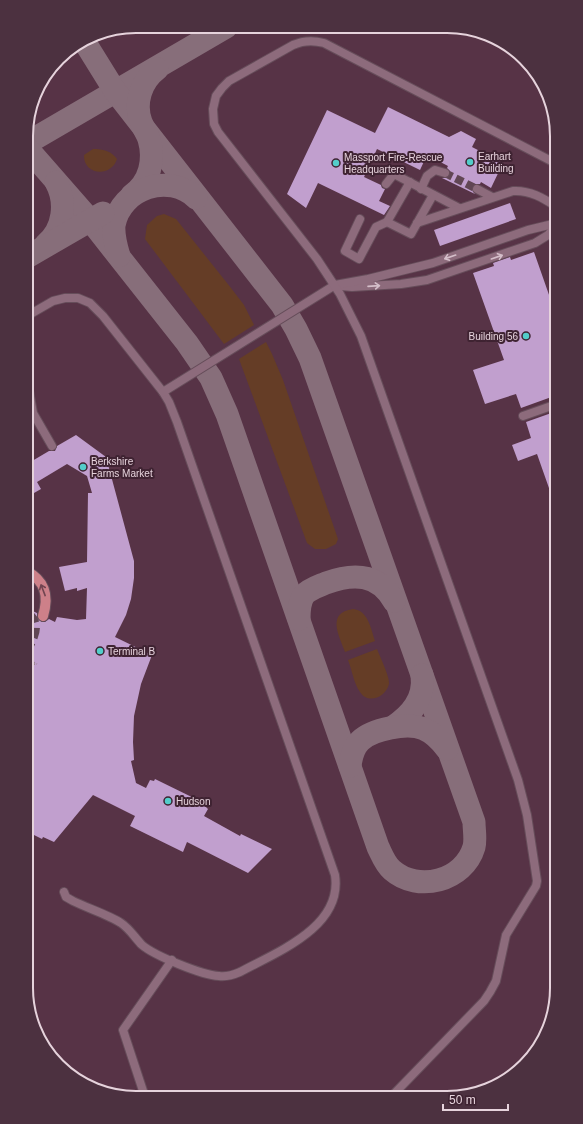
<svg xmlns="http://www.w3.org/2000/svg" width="583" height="1124" font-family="Helvetica,sans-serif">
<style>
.built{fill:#573346}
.green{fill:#653d26}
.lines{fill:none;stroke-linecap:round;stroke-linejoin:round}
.taxiway{stroke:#876e7a;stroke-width:23}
.building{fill:#c19fce}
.minor-tunnel{stroke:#614654;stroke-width:8;stroke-dasharray:8 4;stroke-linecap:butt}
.major-tunnel{stroke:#614654;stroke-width:10;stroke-dasharray:10 5;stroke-linecap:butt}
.minor-casing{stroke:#664d5a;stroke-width:10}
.major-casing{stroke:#664d5a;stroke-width:12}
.path{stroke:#98808c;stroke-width:1.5;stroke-dasharray:4 2;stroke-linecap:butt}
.minor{stroke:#8d6b7c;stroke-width:8}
.major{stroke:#cd8089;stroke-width:10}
.oneway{stroke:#d4bec9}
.oneway2{stroke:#714450}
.poi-dot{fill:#53cdca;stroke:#3f2332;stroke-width:1.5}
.labels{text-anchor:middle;stroke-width:4;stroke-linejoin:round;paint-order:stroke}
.poi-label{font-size:10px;fill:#e6d3dc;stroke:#3f2332;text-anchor:start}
.rim{fill:none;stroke:#e6d3dc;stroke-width:2}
</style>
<rect width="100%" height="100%" fill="#4a2d3c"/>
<!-- built -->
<path class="built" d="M136,26L468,28L520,54L551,101L557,136V995L534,1055L482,1092L447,1098L122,1097L64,1071L32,1023L26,988L27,122L37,87L63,54L94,34Z"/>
<!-- green -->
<g class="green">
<path d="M93,149C103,149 111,151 117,159C111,178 83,175 84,155Z"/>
<path d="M164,214L176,219L231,288L244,305L254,325L224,344L145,239L147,225L157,216Z"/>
<path d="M266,342L272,354L283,380L338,539L336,544L326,549H315L307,543L239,359Z"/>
<path d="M353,609C368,610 371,629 375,641L345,652C339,635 326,613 353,609Z"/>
<path d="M377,649C380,657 390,677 389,684C386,697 368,705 360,692C354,684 352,670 348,660Z"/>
</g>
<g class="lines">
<!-- taxiway -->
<g class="taxiway">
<path d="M27,143L226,27"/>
<path d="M27,148L90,220L187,343L211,378L227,414L378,847C382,855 385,864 392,870C418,893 464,881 474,847C476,839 474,830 474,822L310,358L296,329L282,305L115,91L84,41"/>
<path d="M132,195C150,182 155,160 149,139C147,133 143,128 141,122C134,103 141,81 157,69"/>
<path d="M46,244C64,229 67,202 56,182"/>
<path d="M119,256C116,246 113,236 114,225C121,188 169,172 196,198"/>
<path d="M27,257L103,213"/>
<path d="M299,619C299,611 299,602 304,595C309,589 319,586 326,583C353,573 378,573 394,601"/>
<path d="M393,727C411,715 425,699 422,675"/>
<path d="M350,766C351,757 353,748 360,741C372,729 408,722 424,729C434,733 441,741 447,749"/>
</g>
</g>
<!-- building -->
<g class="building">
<path d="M388,107L449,137L461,131L476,139L472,147L503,163L491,188L481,182L480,184H474L472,189L475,194L442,178H447L450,175V171L447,168L448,166L427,155L420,170L377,149L364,177L381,185L382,188L385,189L379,201L390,206L384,215L318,183L306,208L287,194L327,110L375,133Z"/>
<path d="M510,203L516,219L440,246L434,230Z"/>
<path d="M534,252L555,312L557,311V395L521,408L516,394L485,404L473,370L504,360L473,273L494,266L493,263L510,257L511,260Z"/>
<path d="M557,411V508H556L537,454L518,461L512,445L531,438L526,422Z"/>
<path d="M76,435L106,457L134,561V578L131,599L126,615L115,637L152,655L141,684L134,716L133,742L134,760L131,761L136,783L146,788L150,780L154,781L155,779L206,804L205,806L208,809L204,816L240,836L241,834L272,849L248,873L187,842L183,852L130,826L135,816L93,795L54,842L43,837L42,839L26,831V608L37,613V618L42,622H45L49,619L55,622L57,617L77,620L86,619L87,588L77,591V588L65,591L59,567L87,562L88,493H92L87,476L67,464L37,482L41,489L27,497V464L49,451H55L57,446Z"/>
</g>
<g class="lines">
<!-- minor-tunnel -->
<path class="minor-tunnel" d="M445,173L477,189"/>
<!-- major-tunnel -->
<path class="major-tunnel" d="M26,651C33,638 42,623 26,613"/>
<!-- minor casing -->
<g class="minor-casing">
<g id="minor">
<path d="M386,184L394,174L459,208"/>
<path d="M421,189L427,176L435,170L445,173"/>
<path d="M477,189L492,197"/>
<path d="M360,219L345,251L359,259L376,227L387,222L410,182"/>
<path d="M387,222L411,234L433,195"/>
<path d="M417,223L513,191C530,190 543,198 557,207"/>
<path d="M341,286L352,287L401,284L427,280L535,243L548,235L557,225"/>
<path d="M27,316L53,301L65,298H78L90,303L103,316L163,392L169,402L177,422L335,875C343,927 277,952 240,972C233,975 226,977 219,976C202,975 155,956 142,945C135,938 130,929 121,923C109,915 87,908 73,901L66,897L64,892"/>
<path d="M27,387L29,391L33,413L52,446"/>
<path d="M163,392L335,285L368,279L433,263L528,230L557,223"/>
<path d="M523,416L557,404"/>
<path d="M145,1097L123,1030L172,960"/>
<path d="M390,1098L484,1001L490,992L496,981L506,935L536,886L537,881L527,815L518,780L361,336L340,294L317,259L218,132L214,124L213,109L216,96L222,88L229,81L293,45C304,40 313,40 324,43L557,164"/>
</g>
</g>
<!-- major casing -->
<g class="major-casing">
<path id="major" d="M26,571C46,581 49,596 43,616"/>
</g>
<!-- path -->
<g class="path">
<path d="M26,658L37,664"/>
<path d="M26,660L36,665"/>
</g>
<!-- minor -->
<use href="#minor" class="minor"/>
<!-- major -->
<use href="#major" class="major"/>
</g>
<!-- one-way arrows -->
<defs><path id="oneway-shaft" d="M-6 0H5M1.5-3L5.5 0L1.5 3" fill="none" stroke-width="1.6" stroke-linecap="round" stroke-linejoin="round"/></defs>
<g class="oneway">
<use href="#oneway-shaft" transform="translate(450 257) rotate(161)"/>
<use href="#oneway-shaft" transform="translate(497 257) rotate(-19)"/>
<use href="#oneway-shaft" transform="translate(374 286) rotate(-4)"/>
</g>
<use class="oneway2" href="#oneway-shaft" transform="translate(43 590) rotate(-111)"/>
<!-- markers -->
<g class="poi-dot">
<circle cx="470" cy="162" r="4"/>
<circle cx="336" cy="163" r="4"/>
<circle cx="526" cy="336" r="4"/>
<circle cx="83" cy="467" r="4"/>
<circle cx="100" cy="651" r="4"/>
<circle cx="168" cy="801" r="4"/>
</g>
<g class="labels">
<!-- poi labels -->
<g class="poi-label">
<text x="478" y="160">Earhart<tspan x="478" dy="12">Building</tspan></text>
<text x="344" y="161">Massport Fire-Rescue<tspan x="344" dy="12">Headquarters</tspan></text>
<text x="518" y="340" text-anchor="end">Building 56</text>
<text x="91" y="465">Berkshire<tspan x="91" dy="12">Farms Market</tspan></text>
<text x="108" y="655">Terminal B</text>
<text x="176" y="805">Hudson</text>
</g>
</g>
<!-- crop -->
<path d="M0 0H583V1124H0ZM136 33H447A103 103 0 0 1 550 136V988A103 103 0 0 1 447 1091H136A103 103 0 0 1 33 988V136A103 103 0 0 1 136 33Z" fill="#4c3140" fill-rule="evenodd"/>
<path class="rim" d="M136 33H447A103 103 0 0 1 550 136V988A103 103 0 0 1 447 1091H136A103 103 0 0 1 33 988V136A103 103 0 0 1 136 33Z"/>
<!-- scale -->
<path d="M443 1104v6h65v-6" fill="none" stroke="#e6d3dc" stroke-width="2"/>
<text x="449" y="1104" font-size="12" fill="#e6d3dc" stroke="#3f2332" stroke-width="3" paint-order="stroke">50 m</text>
</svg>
